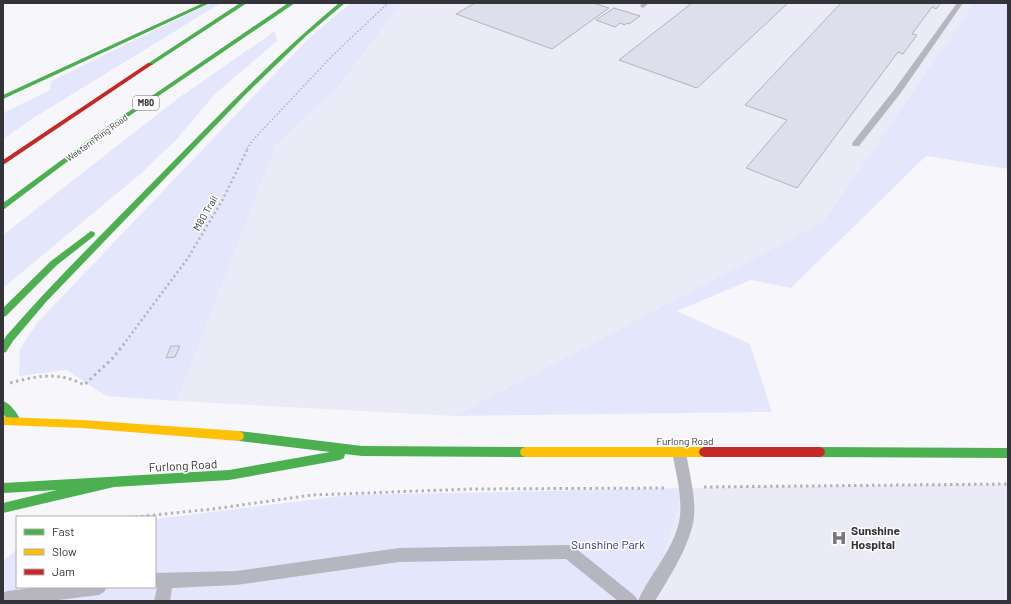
<svg xmlns="http://www.w3.org/2000/svg" width="1011" height="604" font-family="Barlow,sans-serif">
<style>
.built{fill:#eaebf7}
.green{fill:#e4e6fb}
.building{fill:#dedfec;stroke:#b3b3b8}
.lines{fill:none;stroke-linecap:round;stroke-linejoin:round}
.path-far2{stroke:#b3b4ba;stroke-width:1.5;stroke-dasharray:1.5 2;stroke-linecap:butt}
.path-far1{stroke:#b3b4ba;stroke-width:2.5;stroke-dasharray:2 3;stroke-linecap:butt}
.path{stroke:#b3b4ba;stroke-width:3;stroke-dasharray:2.5 3.5;stroke-linecap:butt}
.lane{fill:#b5b6c0;fill-rule:evenodd}
.fast{fill:#4caf50;fill-rule:evenodd}
.slow{fill:#ffc107;fill-rule:evenodd}
.jam{fill:#c62828;fill-rule:evenodd}
.labels{text-anchor:middle;stroke-width:3;stroke-linejoin:round;paint-order:stroke}
.shield{fill:#fff;stroke:#707074;stroke-width:1}
.shield-label{font-size:9px;font-weight:bold;fill:#333339}
.far-street-label{font-size:9px;fill:#333339;stroke:#fff}
.street-label{font-size:10px;fill:#333339;stroke:#fff}
.near-street-label{font-size:12px;fill:#333339;stroke:#fff}
.near-poi-label{font-size:12px;font-weight:bold;fill:#333339;stroke:#fff;text-anchor:start}
.near-park-label{font-size:12px;fill:#2f297b;stroke:#fff}
</style>
<rect width="100%" height="100%" fill="#f7f7fb"/>
<!-- built -->
<g class="built">
<path d="M402,3H974L823,222L454,416L177,401L276,145L338,87Z"/>
<path d="M1008,484V601H644L654,588L684,488Z"/>
</g>
<!-- green -->
<g class="green">
<path d="M211,3H221L30,120L3,139V113L50,90L51,81Z"/>
<path d="M351,3H402L338,87L276,145L177,401L106,396L67,370L19,376L20,349L37,323L310,37Z"/>
<path d="M974,3H1008V169L926,156L791,288L751,280L677,311L750,344L772,412L454,416L823,222Z"/>
<path d="M275,31L277,41L215,94L177,139L138,176L3,288V235L177,99Z"/>
<path d="M684,488L654,588L644,601H3V561L17,549V587H155V519L350,495Z"/>
</g>
<!-- building -->
<g class="building">
<path d="M475,3H593L609,8L552,49L456,14Z"/>
<path d="M692,3H788L697,88L619,60Z"/>
<path d="M841,3H941L936,9L932,7L912,34L917,35L903,54L898,52L797,188L746,168L787,120L745,105Z"/>
<path d="M614,8L640,16L629,24L627,23L625,25L620,23L615,27L596,20Z"/>
<path d="M171,346H180L175,357L166,358Z"/>
</g>
<g class="lines">
<!-- path-far2 -->
<path class="path-far2" d="M247,149L252,141L333,55L388,3"/>
<!-- path-far1 -->
<path class="path-far1" d="M123,345L188,258L223,199L248,148"/>
<!-- path -->
<g class="path">
<path d="M10,383C36,376 59,371 84,385L112,359L124,344"/>
<path d="M704,487L1008,484"/>
<path d="M135,517L213,509L312,495L472,489L667,488"/>
</g>
<!-- lane -->
<g class="lane">
<path d="M642,3H649L643,8L640,6Z"/>
<path d="M957,3H963L900,94L859,146H853L852,144L853,142L894,90Z"/>
<path d="M679,446L684,448L686,452C689,473 696,496 694,517C691,544 669,578 655,601H638C650,573 676,548 680,516C682,495 676,473 672,452L674,448Z"/>
<path d="M569,545L574,547L635,596L638,601H618L566,559L399,562L236,585L172,588L170,601H154L157,588L151,587H155V573L236,571L399,548Z"/>
<path d="M41,587H107L104,592L99,595L50,601H3V593L7,591Z"/>
</g>
<!-- fast -->
<g class="fast">
<path d="M203,3H210L3,99V95Z"/>
<path d="M240,3H247L152,65L147,64Z"/>
<path d="M288,3H295L116,125L3,210V203L112,123Z"/>
<path d="M339,3H345L306,36L246,94L46,302L13,341L6,352L3,353V341L7,335C55,280 108,228 160,175C218,116 275,56 339,3Z"/>
<path d="M91,231L94,232L95,234L94,236L57,265L6,316L3,317V308L51,261Z"/>
<path d="M3,401C10,403 18,414 21,421L20,424C13,427 4,418 3,411C2,408 3,404 3,401Z"/>
<path d="M239,431L362,446L525,447L529,449L530,452L529,455L525,457L362,456L345,454L344,458L340,460L229,480L114,487L3,513V503L57,490L3,493V483L229,470L330,452L239,441L235,439L234,436L235,433Z"/>
<path d="M820,447L1008,448V458L820,457L816,455L815,452L816,449Z"/>
</g>
<!-- slow -->
<g class="slow">
<path d="M3,417L82,420L239,431L243,433L244,436L243,439L239,441L82,428L3,425Z"/>
<path d="M525,447H704L708,449L709,452L708,455L704,457H525L521,455L520,452L521,449Z"/>
</g>
<!-- jam -->
<g class="jam">
<path d="M148,63L153,64L3,165V160Z"/>
<path d="M704,447H820L824,449L825,452L824,455L820,457H704L700,455L699,452L700,449Z"/>
</g>
</g>
<!-- icons -->
<defs>
<g id="hospital-bare" transform="scale(1.2)"><path d="M-5-5h3v3.5h4V-5h3V5h-3V1.5h-4V5h-3Z" fill="#78787d" stroke="#fff" stroke-width="2.5" paint-order="stroke"/></g>
</defs>
<g fill-rule="evenodd">
<use href="#hospital-bare" x="839" y="538"/>
</g>
<g class="labels">
<!-- shield labels -->
<rect class="shield" x="133" y="96" width="26" height="14" rx="3"/>
<g class="shield-label">
<text x="146" y="106">M80</text>
</g>
<!-- far-street labels -->
<g class="far-street-label">
<text transform="translate(97 138) rotate(-36)" y="3">Western Ring Road</text>
</g>
<!-- street labels -->
<g class="street-label">
<text transform="translate(205 213) rotate(-60)" y="4">M80 Trail</text>
<text x="685" y="445">Furlong Road</text>
</g>
<!-- near-street labels -->
<g class="near-street-label">
<text transform="translate(183 466) rotate(-3)" y="4">Furlong Road</text>
</g>
<!-- near-poi labels -->
<g class="near-poi-label">
<text x="851" y="535">Sunshine<tspan x="851" dy="14">Hospital</tspan></text>
</g>
<!-- near-park labels -->
<g class="near-park-label">
<text x="608" y="549">Sunshine Park</text>
</g>
</g>
<!-- border -->
<rect width="1011" height="604" fill="none" stroke="#333339" stroke-width="8"/>
<!-- legend -->
<rect x="16" y="516" width="140" height="72" fill="#ffffff" stroke="#adadb0"/>
<rect x="24" y="529" width="20" height="6" fill="#4caf50" stroke="#adadb0"/>
<text x="52" y="536" font-size="12" fill="#333339">Fast</text>
<rect x="24" y="549" width="20" height="6" fill="#ffc107" stroke="#adadb0"/>
<text x="52" y="556" font-size="12" fill="#333339">Slow</text>
<rect x="24" y="569" width="20" height="6" fill="#c62828" stroke="#adadb0"/>
<text x="52" y="576" font-size="12" fill="#333339">Jam</text>
</svg>
